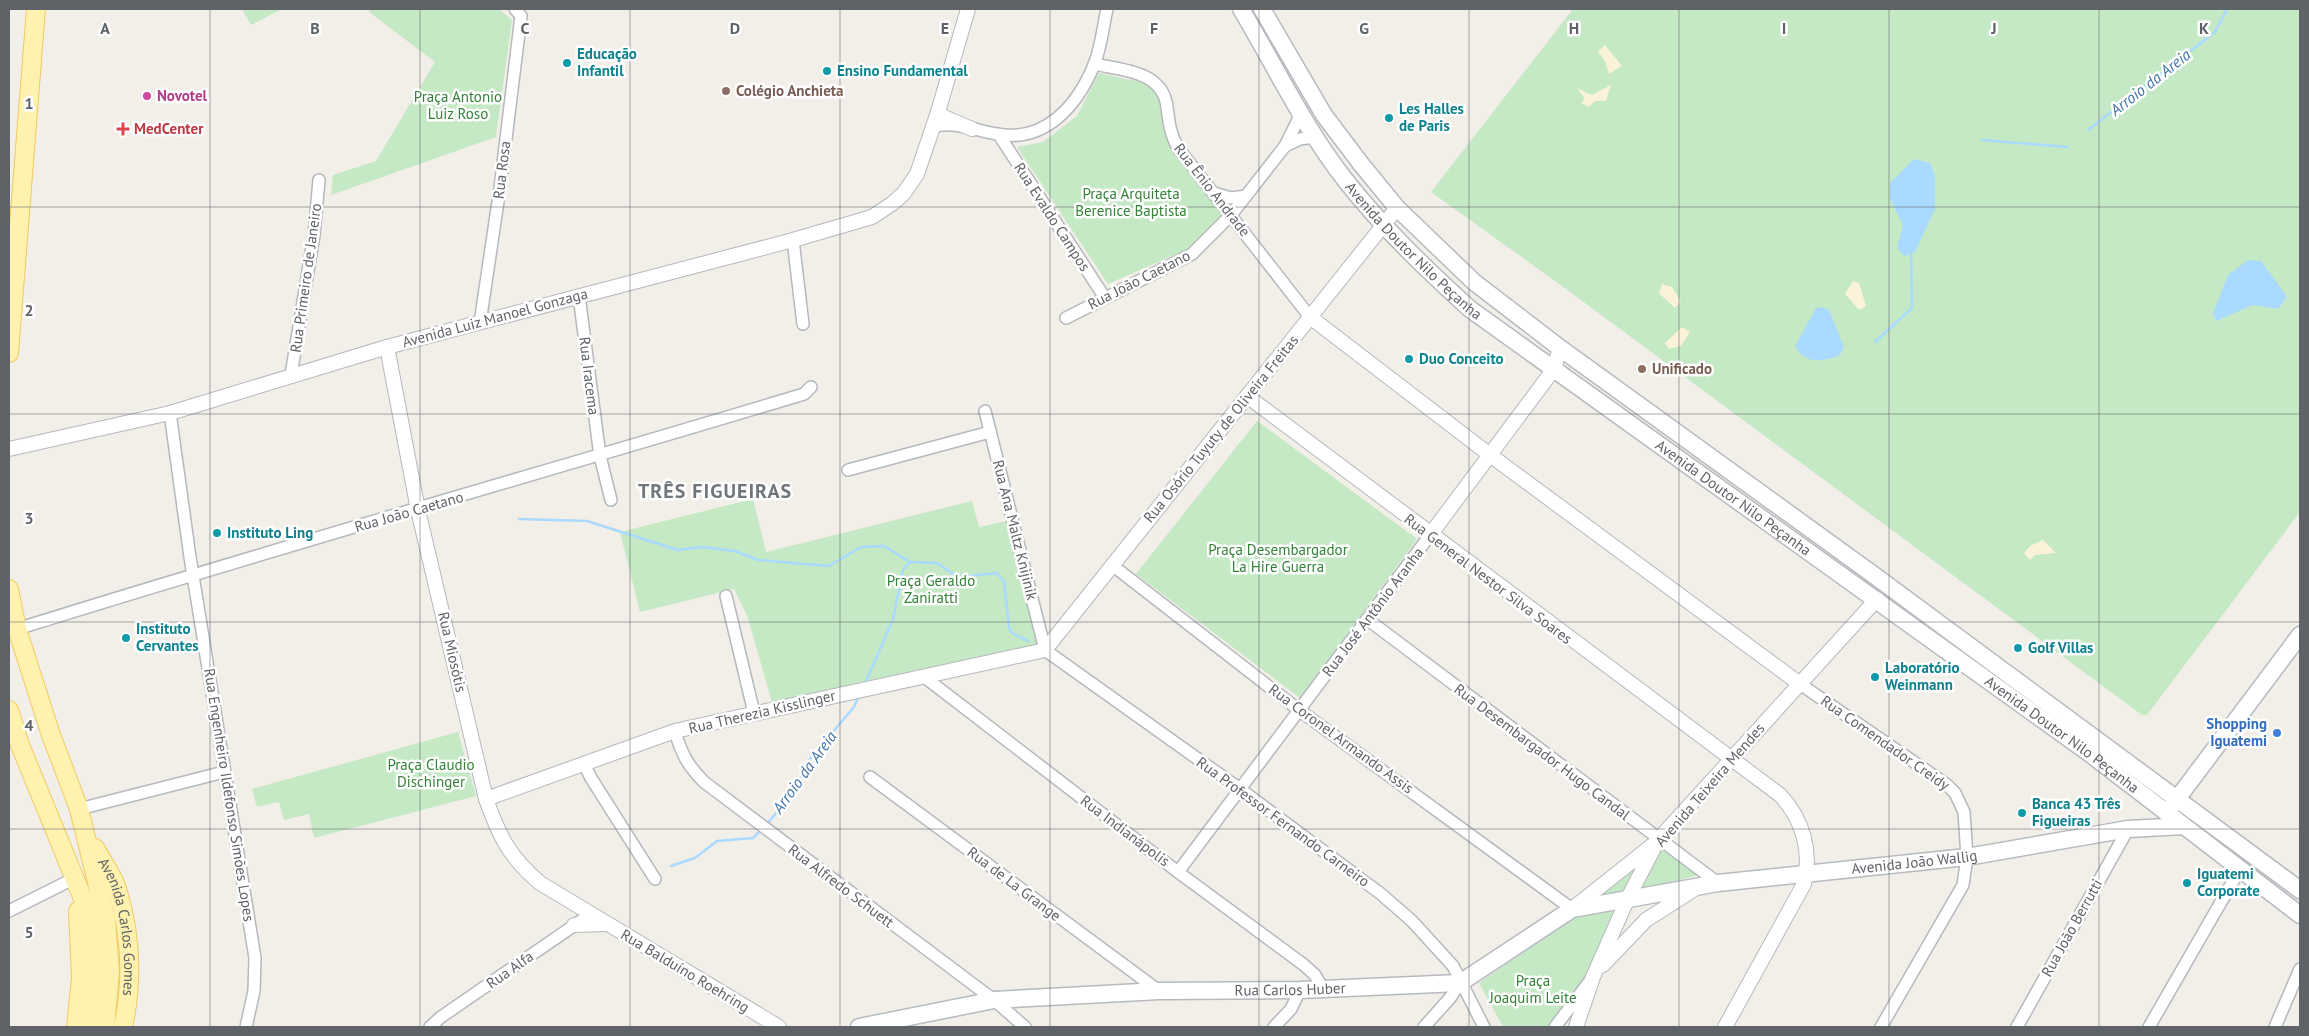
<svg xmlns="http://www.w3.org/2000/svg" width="2309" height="1036" font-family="'PT Sans',sans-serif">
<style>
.green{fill:#c5e8c5}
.sand{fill:#fbf3d9}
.water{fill:#aadaff}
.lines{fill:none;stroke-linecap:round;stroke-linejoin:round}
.stream{stroke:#aadaff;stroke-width:2.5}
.minor-casing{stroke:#b5b8bc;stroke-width:14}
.tertiary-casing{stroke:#b5b8bc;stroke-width:16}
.secondary-casing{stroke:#b6babf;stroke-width:19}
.primary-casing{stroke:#f2c960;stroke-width:20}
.minor{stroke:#fff;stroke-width:11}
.tertiary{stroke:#fff;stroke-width:14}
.secondary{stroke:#fff;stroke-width:16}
.primary{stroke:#fff2af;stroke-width:18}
.grid{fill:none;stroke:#5f6368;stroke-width:1;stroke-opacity:0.55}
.culture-dot{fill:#0f9aa8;stroke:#fff;stroke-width:2}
.education-dot{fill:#8d6e63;stroke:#fff;stroke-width:2}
.hotel-dot{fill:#d1479c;stroke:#fff;stroke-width:2}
.health-dot{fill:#e0444e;stroke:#fff;stroke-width:2}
.shop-dot{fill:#3f7fe0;stroke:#fff;stroke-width:2}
.labels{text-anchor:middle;stroke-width:5;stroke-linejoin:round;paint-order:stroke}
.culture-label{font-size:15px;font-weight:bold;fill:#0d838f;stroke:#fff;text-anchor:start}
.education-label{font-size:15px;font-weight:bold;fill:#785e54;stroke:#fff;text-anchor:start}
.hotel-label{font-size:15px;font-weight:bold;fill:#b23c85;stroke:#fff;text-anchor:start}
.park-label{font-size:15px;fill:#348238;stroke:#fff}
.health-label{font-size:15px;font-weight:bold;fill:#be3a42;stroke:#fff;text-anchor:start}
.street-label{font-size:15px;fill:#5f6368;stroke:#fff}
.shop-label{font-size:15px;font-weight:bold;fill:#366cbe;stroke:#fff;text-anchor:end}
.water-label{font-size:16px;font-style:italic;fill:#4174aa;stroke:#fff}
.district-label{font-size:20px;font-weight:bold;letter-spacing:1px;fill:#70757a;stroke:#fff}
.grid-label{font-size:16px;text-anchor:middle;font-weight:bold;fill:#5f6368;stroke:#fff;stroke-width:5;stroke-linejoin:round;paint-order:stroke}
</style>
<rect width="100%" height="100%" fill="#f1efe8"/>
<!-- green -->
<g class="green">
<path d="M242,9H282L251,25Z"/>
<path d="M371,9H499L512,20L496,137L331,195L333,175L376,161L435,62L369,12Z"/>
<path d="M1573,9H2300V512L2147,715H2142L1562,286L1431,192Z"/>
<path d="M1099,73L1144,83L1154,91L1160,103L1163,128L1170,147L1225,215L1188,249L1108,284L1017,147L1043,142L1077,116Z"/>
<path d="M1257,421L1417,539L1300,698L1136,574Z"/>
<path d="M753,499L766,552L972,501L979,527L1007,521L1040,645L772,702L747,615L734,589L640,612L620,532Z"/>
<path d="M458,732L476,796L314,838L309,814L284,820L279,802L257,807L252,789Z"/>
<path d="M1661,847L1699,875L1633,892Z"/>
<path d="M1650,850L1626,895L1583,904Z"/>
<path d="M1618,906L1587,983L1551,1027H1503L1479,983L1572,917Z"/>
</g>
<!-- sand -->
<g class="sand">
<path d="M1605,45L1622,66L1609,74L1605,61L1598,52Z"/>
<path d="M1611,85L1606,101H1595L1589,107L1581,103L1585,99L1577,88L1592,95Z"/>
<path d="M1853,281L1859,283L1866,306L1859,310L1845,294Z"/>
<path d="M1662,284L1672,287L1681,302L1675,308L1659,293Z"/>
<path d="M1682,327L1690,332L1681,346L1669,349L1665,343Z"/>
<path d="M2043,540L2056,553L2035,555L2030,560L2024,553L2030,546Z"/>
</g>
<!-- water -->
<g class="water">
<path d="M1914,159L1930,163L1935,176V209L1915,252L1904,256L1897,248L1903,225L1890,199V183Z"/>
<path d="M2248,260L2261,261L2287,297L2278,309L2253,305L2216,321L2213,314L2228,275Z"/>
<path d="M1823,307L1829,310L1844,347L1839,356C1821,361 1806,365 1795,346L1816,308Z"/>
</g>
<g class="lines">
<!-- stream -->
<g class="stream">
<path d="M2088,130L2215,32L2227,9"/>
<path d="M1982,140L2068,147"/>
<path d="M1875,342L1912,308L1911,252"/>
<path d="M519,519L587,521L678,550L702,547L735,551L758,560L829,566L861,547L884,546L910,562"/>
<path d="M865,684L893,619L903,570L910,562L937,563L958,577L997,573L1004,582L1009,628L1012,633L1028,641"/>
<path d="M767,824L795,790L809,760L854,707L859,695"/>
<path d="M671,866L695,858L717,841L753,838L761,830"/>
</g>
<!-- minor casing -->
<g class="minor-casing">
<g id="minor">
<path d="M1094,64C1122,70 1163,71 1167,107C1169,122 1170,134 1178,148L1310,317"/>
<path d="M933,127C953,120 977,131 997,134C1045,143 1077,106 1094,65C1101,48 1103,27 1107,9"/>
<path d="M999,135L1105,298"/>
<path d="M1285,146L1300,139L1315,137"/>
<path d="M1214,193L1231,198L1246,196"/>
<path d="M793,240L803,324"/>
<path d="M579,296L600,456L611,500"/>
<path d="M1066,318L1192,254L1231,215L1285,146L1298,120L1299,110"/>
<path d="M480,323L500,188L521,16L515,9"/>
<path d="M291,375L314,235L319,180"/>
<path d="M985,411L1045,650L1240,789L1381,894L1412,921L1453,966L1484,1027"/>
<path d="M170,413L190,557L255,958L254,991L246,1027"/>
<path d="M848,470L990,432"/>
<path d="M1112,565L1299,710L1572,909"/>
<path d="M726,596L754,713"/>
<path d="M1367,619L1718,883"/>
<path d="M17,629C278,547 542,473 804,394L811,387"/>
<path d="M923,676L1178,872L1304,965L1315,975L1323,989"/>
<path d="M1800,684L1946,784L1955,793L1964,812L1967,857L1963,885L1881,1027"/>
<path d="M675,731C681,753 688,766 704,782L994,1000L1025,1027"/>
<path d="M584,764L591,778L655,879"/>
<path d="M870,777L1159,991"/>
<path d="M79,809L224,772"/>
<path d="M1178,872L1430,535"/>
<path d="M9,911L75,878"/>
<path d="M430,1027L441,1017L582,920"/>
<path d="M1274,1027L1291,1009L1300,990"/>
<path d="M1424,1027L1450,998L1460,983"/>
<path d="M1555,1027L1589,982"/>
<path d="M2017,1027L2128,829"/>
<path d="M2149,1027L2240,869"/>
<path d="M2275,1027L2300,969"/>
</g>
</g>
<!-- tertiary casing -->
<g class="tertiary-casing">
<g id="tertiary">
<path d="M938,112L944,117L972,129"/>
<path d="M1310,317L1490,455L1800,684"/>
<path d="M387,347L418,510L486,799C499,836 510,858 540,883L779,1027"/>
<path d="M1247,396L1780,795C1803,819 1812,852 1804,884L1725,1027"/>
<path d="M9,449L170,413L387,347L793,240L872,217L893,203L904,193L917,174L938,112L968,9"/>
<path d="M1430,535L1554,369L1560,348"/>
<path d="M486,799L675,731L1045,650L1397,208"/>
<path d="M1572,909L1654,844"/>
<path d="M574,925L606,924"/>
<path d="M1603,965L1646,920L1696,888"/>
<path d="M1576,1027L1593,977L1628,898L1658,840L1877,599"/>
</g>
</g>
<!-- secondary casing -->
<g class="secondary-casing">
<g id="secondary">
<path id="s1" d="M1241,9C1275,66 1305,129 1346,181C1383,228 1426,269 1470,309L2089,753L2300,915"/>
<path d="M1262,9L1324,115L1361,164L1397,208L1474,282L1560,348L1871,573L2300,890"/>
<path d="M2171,807L2300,635"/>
<path id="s2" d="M859,1027L994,1000L1159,991L1300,990L1460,983L1572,909L1718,883L1967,857L2128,829L2184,826"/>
</g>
</g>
<!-- primary casing -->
<g class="primary-casing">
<g id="primary">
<path d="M9,353L36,9"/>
<path d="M9,589L17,629L51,735L79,809L106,919L110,972L105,1027"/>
<path d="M9,710L20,745L88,911C96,950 96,987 92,1027"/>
<path id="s3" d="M95,848C102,861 113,875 117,889C131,934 133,981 123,1027"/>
<path d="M76,1027L81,978L78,911"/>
</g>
</g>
<!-- minor -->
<use href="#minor" class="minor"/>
<!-- tertiary -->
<use href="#tertiary" class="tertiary"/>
<!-- secondary -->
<use href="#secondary" class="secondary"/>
<!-- primary -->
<use href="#primary" class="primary"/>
</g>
<!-- grid -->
<path class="grid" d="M210,9V1027M420,9V1027M630,9V1027M840,9V1027M1050,9V1027M1259,9V1027M1469,9V1027M1679,9V1027M1889,9V1027M2099,9V1027M9,207H2300M9,414H2300M9,622H2300M9,829H2300"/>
<!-- markers -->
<g class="culture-dot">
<circle cx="567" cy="63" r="5"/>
<circle cx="827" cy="71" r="5"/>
<circle cx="1389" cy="118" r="5"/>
<circle cx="1409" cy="359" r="5"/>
<circle cx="217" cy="533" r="5"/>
<circle cx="126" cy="638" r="5"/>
<circle cx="2018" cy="648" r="5"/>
<circle cx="1875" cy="677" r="5"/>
<circle cx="2022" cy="813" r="5"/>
<circle cx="2187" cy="883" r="5"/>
</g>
<g class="education-dot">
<circle cx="726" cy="91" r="5"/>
<circle cx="1642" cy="369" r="5"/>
</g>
<circle class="hotel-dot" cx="147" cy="96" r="5"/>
<path class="health-dot" d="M120.5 121.5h5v5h5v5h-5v5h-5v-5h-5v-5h5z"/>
<circle class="shop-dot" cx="2277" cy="733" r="5"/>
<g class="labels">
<!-- culture labels -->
<g class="culture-label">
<text x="577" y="59">Educação<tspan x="577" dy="17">Infantil</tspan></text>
<text x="837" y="76">Ensino Fundamental</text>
<text x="1399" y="114">Les Halles<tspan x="1399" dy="17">de Paris</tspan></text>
<text x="1419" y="364">Duo Conceito</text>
<text x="227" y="538">Instituto Ling</text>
<text x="136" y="634">Instituto<tspan x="136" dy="17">Cervantes</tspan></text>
<text x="2028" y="653">Golf Villas</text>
<text x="1885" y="673">Laboratório<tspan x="1885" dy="17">Weinmann</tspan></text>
<text x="2032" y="809">Banca 43 Três<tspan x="2032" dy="17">Figueiras</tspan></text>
<text x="2197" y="879">Iguatemi<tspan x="2197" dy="17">Corporate</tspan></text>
</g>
<!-- education labels -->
<g class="education-label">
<text x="736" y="96">Colégio Anchieta</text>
<text x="1652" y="374">Unificado</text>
</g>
<!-- hotel labels -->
<g class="hotel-label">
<text x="157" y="101">Novotel</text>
</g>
<!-- park labels -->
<g class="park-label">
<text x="458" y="102">Praça Antonio<tspan x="458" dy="17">Luiz Roso</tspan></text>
<text x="1131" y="199">Praça Arquiteta<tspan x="1131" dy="17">Berenice Baptista</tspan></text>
<text x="1278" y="555">Praça Desembargador<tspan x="1278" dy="17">La Hire Guerra</tspan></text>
<text x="931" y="586">Praça Geraldo<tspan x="931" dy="17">Zaniratti</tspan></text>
<text x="431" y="770">Praça Claudio<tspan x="431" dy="17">Dischinger</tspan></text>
<text x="1533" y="986">Praça<tspan x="1533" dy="17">Joaquim Leite</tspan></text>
</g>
<!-- health labels -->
<g class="health-label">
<text x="134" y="134">MedCenter</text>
</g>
<!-- street labels -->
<g class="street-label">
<text transform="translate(502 170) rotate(-83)" y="5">Rua Rosa</text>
<text transform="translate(1212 190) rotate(52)" y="5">Rua Ênio Andrade</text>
<text transform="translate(1052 217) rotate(57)" y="5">Rua Evaldo Campos</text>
<text dy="5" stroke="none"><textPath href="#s1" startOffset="299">Avenida Doutor Nilo Peçanha</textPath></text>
<text transform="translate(306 278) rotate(-82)" y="5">Rua Primeiro de Janeiro</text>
<text transform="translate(1139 280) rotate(-27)" y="5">Rua João Caetano</text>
<text transform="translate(495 318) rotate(-15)" y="5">Avenida Luiz Manoel Gonzaga</text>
<text transform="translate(589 376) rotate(83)" y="5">Rua Iracema</text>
<text transform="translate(1221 429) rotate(-51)" y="5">Rua Osório Tuyuty de Oliveira Freitas</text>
<text dy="5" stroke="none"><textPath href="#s1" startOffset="704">Avenida Doutor Nilo Peçanha</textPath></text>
<text transform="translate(409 512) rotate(-16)" y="5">Rua João Caetano</text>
<text transform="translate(1015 530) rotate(76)" y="5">Rua Ana Maltz Knijinik</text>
<text transform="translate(1488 579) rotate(37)" y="5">Rua General Nestor Silva Soares</text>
<text transform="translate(1373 612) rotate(-53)" y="5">Rua José Antônio Aranha</text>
<text transform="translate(452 652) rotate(77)" y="5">Rua Miosótis</text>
<text transform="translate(762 712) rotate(-13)" y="5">Rua Therezia Kisslinger</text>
<text dy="5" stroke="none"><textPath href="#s1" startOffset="1109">Avenida Doutor Nilo Peçanha</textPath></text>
<text transform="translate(1341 739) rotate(36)" y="5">Rua Coronel Armando Assis</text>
<text transform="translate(1885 743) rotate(35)" y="5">Rua Comendador Creidy</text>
<text transform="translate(1542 752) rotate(37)" y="5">Rua Desembargador Hugo Candal</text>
<text transform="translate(1710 785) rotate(-49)" y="5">Avenida Teixeira Mendes</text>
<text transform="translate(229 795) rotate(81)" y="5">Rua Engenheiro Ildefonso Simões Lopes</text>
<text transform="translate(1283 822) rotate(36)" y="5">Rua Professor Fernando Carneiro</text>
<text transform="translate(1125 831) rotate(37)" y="5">Rua Indianápolis</text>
<text dy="5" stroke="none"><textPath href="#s2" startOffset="1084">Avenida João Wallig</textPath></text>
<text transform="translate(1014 884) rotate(37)" y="5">Rua de La Grange</text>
<text transform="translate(841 886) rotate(37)" y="5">Rua Alfredo Schuett</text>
<text dy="5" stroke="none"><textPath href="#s3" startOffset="84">Avenida Carlos Gomes</textPath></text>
<text transform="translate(2072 928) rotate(-61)" y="5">Rua João Berrutti</text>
<text transform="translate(510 970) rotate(-35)" y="5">Rua Alfa</text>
<text transform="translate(685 971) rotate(31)" y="5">Rua Balduíno Roehring</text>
<text dy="5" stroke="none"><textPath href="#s2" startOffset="434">Rua Carlos Huber</textPath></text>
</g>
<!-- shop labels -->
<g class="shop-label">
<text x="2267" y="729">Shopping<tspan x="2267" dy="17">Iguatemi</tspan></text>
</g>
<!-- water labels -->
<g class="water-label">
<text transform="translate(2150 82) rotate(-38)" y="6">Arroio da Areia</text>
<text transform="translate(804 772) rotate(-54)" y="6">Arroio da Areia</text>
</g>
<!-- district labels -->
<g class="district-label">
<text x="715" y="498">TRÊS FIGUEIRAS</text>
</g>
</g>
<g class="grid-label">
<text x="105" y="34">A</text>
<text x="315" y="34">B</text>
<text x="525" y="34">C</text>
<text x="735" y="34">D</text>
<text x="945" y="34">E</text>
<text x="1154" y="34">F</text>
<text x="1364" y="34">G</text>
<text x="1574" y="34">H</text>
<text x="1784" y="34">I</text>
<text x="1994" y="34">J</text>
<text x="2204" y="34">K</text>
<text x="29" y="109">1</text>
<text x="29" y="316">2</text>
<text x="29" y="524">3</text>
<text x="29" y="731">4</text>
<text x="29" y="938">5</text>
</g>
<!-- border -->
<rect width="2309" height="1036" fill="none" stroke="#5f6368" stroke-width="20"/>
</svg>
